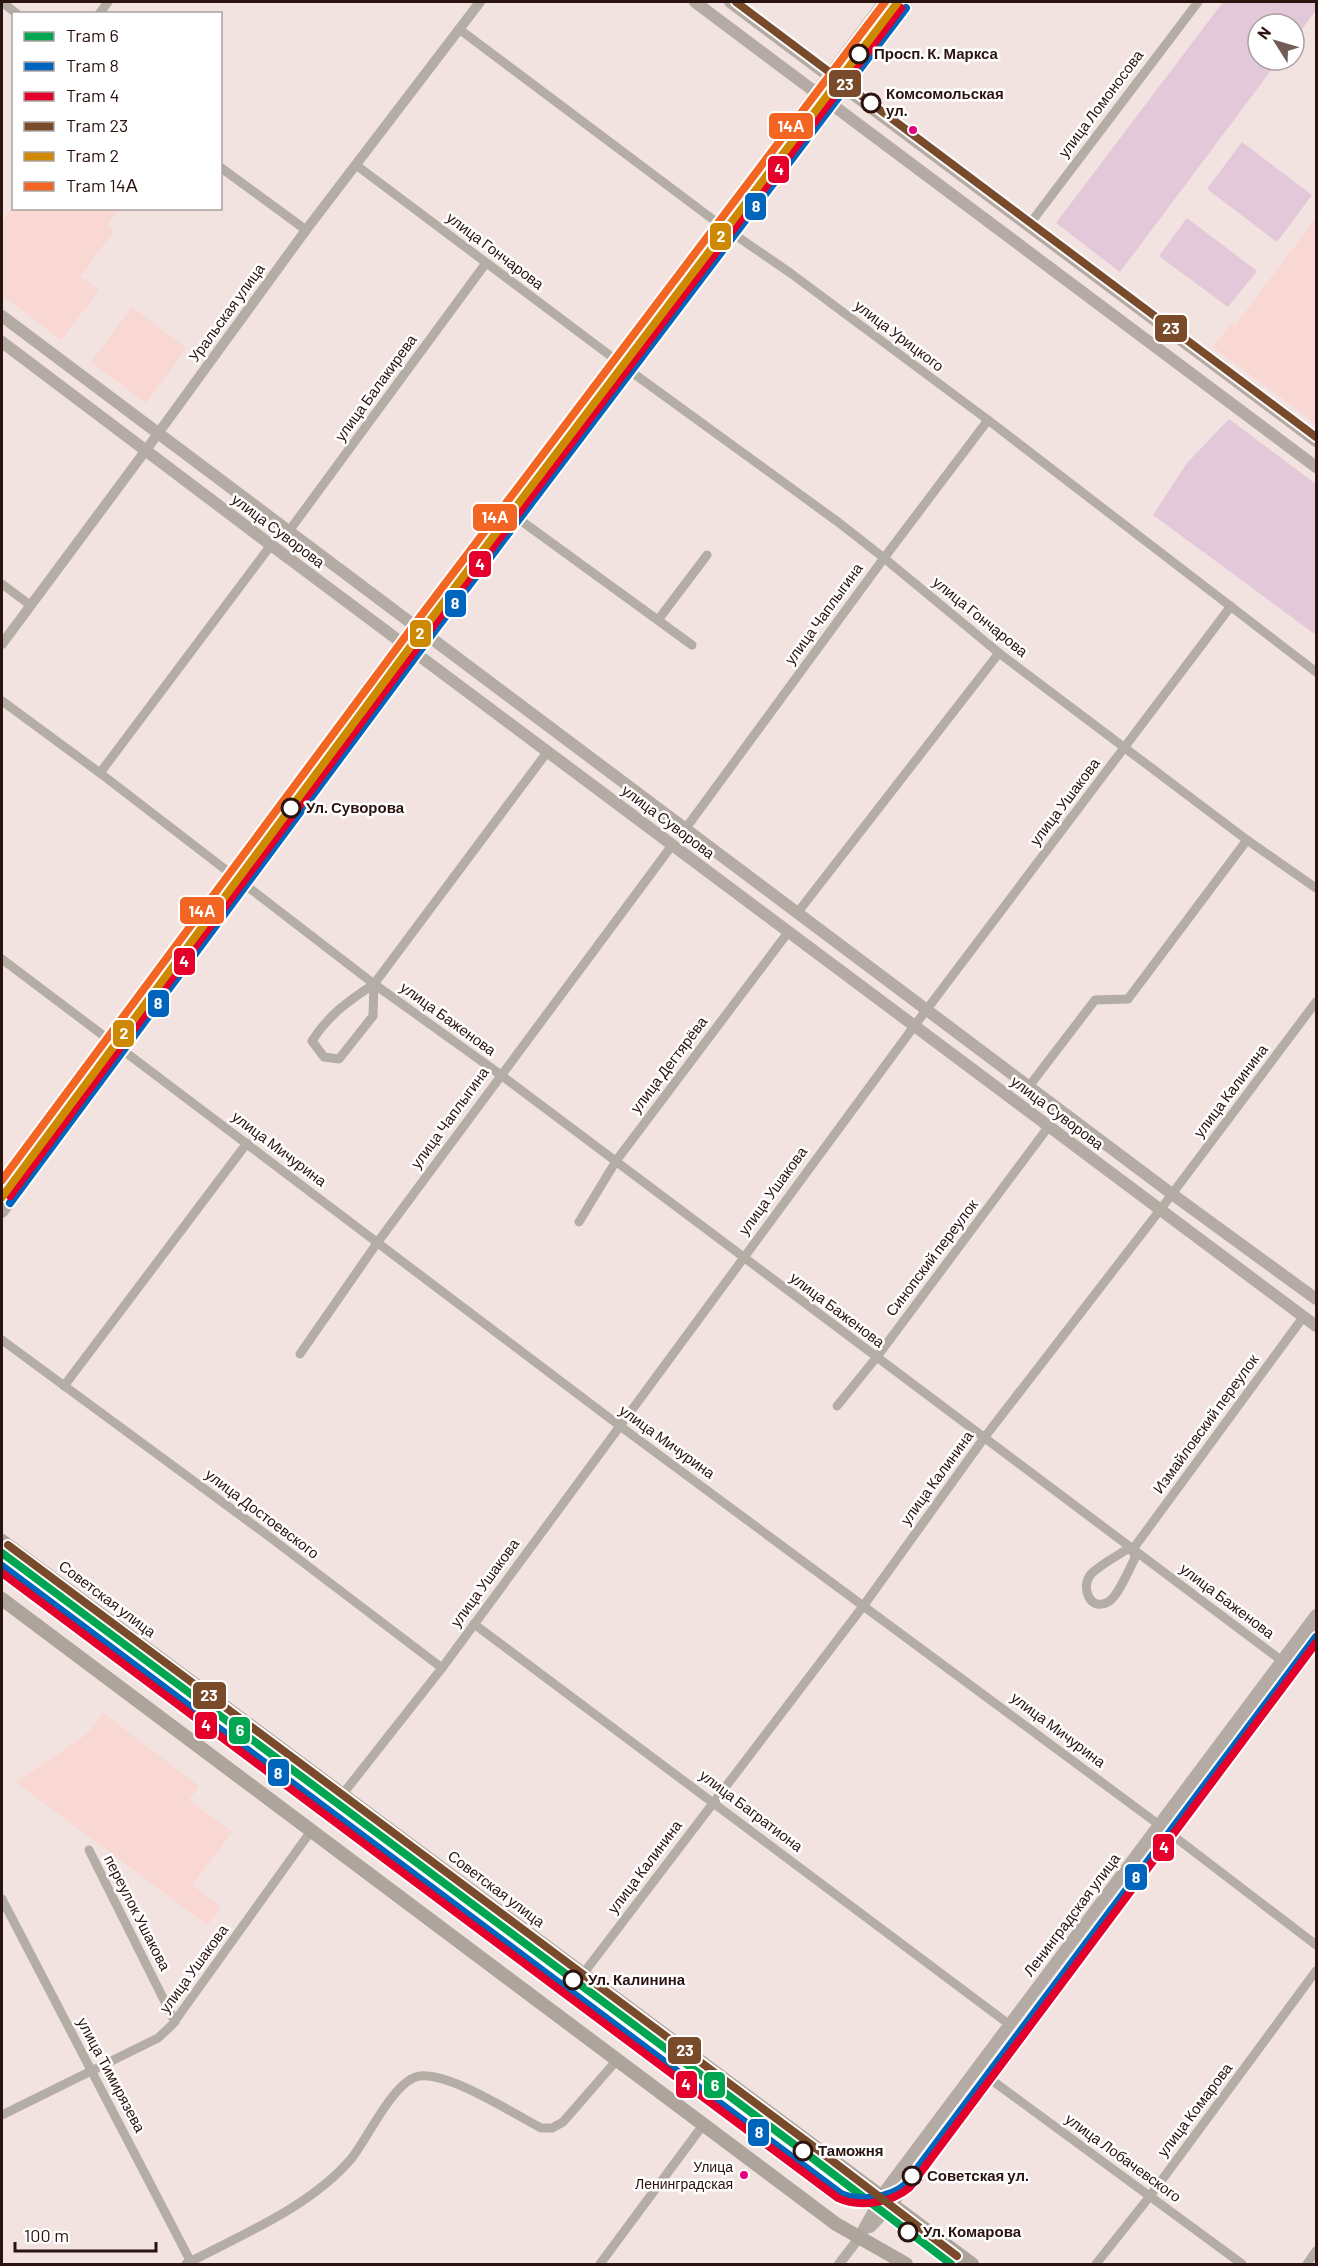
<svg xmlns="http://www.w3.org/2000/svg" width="1318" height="2266" font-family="Barlow,sans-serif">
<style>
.built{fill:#f9d7d2}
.green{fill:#e2c8d8}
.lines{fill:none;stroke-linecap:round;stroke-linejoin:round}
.minor{stroke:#b3ada5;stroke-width:9}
.tertiary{stroke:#b3ada5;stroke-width:10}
.secondary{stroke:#b4aca4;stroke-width:12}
.primary{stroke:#ada59c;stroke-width:14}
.tram-1-casing{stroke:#fff;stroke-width:12}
.tram-2-casing{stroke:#fff;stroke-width:12}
.tram-3-casing{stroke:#fff;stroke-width:12}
.tram-4-casing{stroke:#fff;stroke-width:12}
.tram-5-casing{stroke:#fff;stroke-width:12}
.tram-6-casing{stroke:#fff;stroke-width:12}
.tram-1{stroke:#00a651;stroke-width:8}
.tram-2{stroke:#0065bd;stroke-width:8}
.tram-3{stroke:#e4002b;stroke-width:8}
.tram-4{stroke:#7a4b2a;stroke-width:8}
.tram-5{stroke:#ce8903;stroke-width:8}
.tram-6{stroke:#f26522;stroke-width:8}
.stop-dot{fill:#fff;stroke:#2b130f;stroke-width:3}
.bus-dot{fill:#e5007d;stroke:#fff;stroke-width:2}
.labels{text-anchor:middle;stroke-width:5;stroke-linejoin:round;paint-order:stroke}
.bus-label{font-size:14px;fill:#2b130f;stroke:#fff;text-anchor:end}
.stop-label{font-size:15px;font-weight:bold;fill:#2b130f;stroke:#fff;text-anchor:start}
.street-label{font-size:15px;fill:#2b130f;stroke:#fff}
.line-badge{stroke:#fff;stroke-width:2}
.badge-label{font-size:16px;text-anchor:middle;font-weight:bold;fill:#fff}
</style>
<rect width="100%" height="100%" fill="#f2e3e0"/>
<!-- built -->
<g class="built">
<path d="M13,206L14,208L119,209L107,225L114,231L80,276L99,290L61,340L2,295V222Z"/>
<path d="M1316,218V424L1213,347L1232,322L1236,324Z"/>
<path d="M132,307L186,348L146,403L91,362Z"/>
<path d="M103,1713L199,1786L189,1800L232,1832L192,1885L221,1907L207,1925L16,1782L87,1734Z"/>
</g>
<!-- green -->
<g class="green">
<path d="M1223,2H1316V10L1294,40V24H1258V60H1279L1120,272L1056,223Z"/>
<path d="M1242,142L1312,195L1277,242L1207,189Z"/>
<path d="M1187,218L1257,271L1228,307L1159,256Z"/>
<path d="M1229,419L1316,484V635L1153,515L1187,463Z"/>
</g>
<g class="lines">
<!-- minor -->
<g class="minor">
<path d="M2,2L17,14"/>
<path d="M99,14L108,2"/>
<path d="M459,29L719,224L789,272L988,420L1316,672"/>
<path d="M356,165L616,360"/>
<path d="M220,167L306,230"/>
<path d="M1029,225L1198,2"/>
<path d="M626,368L838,522L884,558L999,653L1247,840L1316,888"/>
<path d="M516,517L692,645"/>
<path d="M289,531L486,263"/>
<path d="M2,584L30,605"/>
<path d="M658,620L707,555"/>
<path d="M2,701L100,773L374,984L501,1075L1282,1661"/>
<path d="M100,773L271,545"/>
<path d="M686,828L884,558L988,420"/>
<path d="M798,912L999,653"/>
<path d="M2,959L620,1426L1154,1821L1316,1945"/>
<path d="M374,984L373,1016L339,1059L324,1057L312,1041C329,1014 349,1001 374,984L548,751"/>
<path d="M1030,1085L1095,1000L1128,999L1247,840"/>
<path d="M579,1222L616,1161L789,931"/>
<path d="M2,1340L267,1535L442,1668"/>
<path d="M300,1354L377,1243L673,844"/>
<path d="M64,1386L247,1143"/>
<path d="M837,1406L876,1358L1049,1126"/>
<path d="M1133,1549L1135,1558C1129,1569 1118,1597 1108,1602C1090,1612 1080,1587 1091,1574C1100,1565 1115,1557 1126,1550L1133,1549L1304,1316"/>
<path d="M474,1624L1010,2025"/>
<path d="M342,1795L442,1668L915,1025L1231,606"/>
<path d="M89,1850L175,2022"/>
<path d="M2,1899L192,2264"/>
<path d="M583,1974L864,1605L984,1438L1160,1210L1316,1002"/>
<path d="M986,2076L1242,2264"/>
<path d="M2,2115L158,2038L172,2025L311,1831"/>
<path d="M186,2264C241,2235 310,2207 351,2159C367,2140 394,2079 420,2076C451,2073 512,2113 541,2128H552L563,2122L617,2060"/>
<path d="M600,2264L703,2125"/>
<path d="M1096,2264L1150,2196L1316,1971"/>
<path d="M1307,2264L1316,2251"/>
</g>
<!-- tertiary -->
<g class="tertiary">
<path d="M2,644L146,450L306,230L480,2"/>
<path d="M839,2264L859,2238"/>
</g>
<!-- secondary -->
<g class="secondary">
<path d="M695,2L1316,467"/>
<path d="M730,2L1316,441"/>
<path d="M2,316L1172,1194L1316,1299"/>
<path d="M2,342L271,545L1316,1326"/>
<path d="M2,1184L884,2"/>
<path d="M2,1212L433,627L901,2"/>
<path d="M870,2227L892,2204L1316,1633"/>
<path d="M859,2238L885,2191L1316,1615"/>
</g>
<!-- primary -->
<g class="primary">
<path d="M2,1541L972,2264"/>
<path d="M2,1599L836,2224L906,2264"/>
</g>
<!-- tram-1 casing -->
<g class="tram-1-casing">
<path id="tram-1" d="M2,1553L803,2151L951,2264"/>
</g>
<!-- tram-2 casing -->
<g class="tram-2-casing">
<g id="tram-2">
<path d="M10,1203L436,629L906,8"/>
<path d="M2,1566L841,2194C859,2202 890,2198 905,2185L1316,1637"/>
</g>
</g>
<!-- tram-3 casing -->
<g class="tram-3-casing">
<g id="tram-3">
<path d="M10,1196L436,622L901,8"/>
<path d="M2,1573L838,2198C859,2208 891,2203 909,2188L1316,1643"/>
</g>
</g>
<!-- tram-4 casing -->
<g class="tram-4-casing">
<g id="tram-4">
<path d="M736,2L1316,437"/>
<path d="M8,1545L809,2143L957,2256"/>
</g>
</g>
<!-- tram-5 casing -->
<g class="tram-5-casing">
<path id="tram-5" d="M2,1197L428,623L898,2"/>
</g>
<!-- tram-6 casing -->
<g class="tram-6-casing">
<path id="tram-6" d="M2,1180L420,617L885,2"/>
</g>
<!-- tram-1 -->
<use href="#tram-1" class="tram-1"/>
<!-- tram-2 -->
<use href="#tram-2" class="tram-2"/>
<!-- tram-3 -->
<use href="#tram-3" class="tram-3"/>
<!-- tram-4 -->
<use href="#tram-4" class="tram-4"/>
<!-- tram-5 -->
<use href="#tram-5" class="tram-5"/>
<!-- tram-6 -->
<use href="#tram-6" class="tram-6"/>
</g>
<!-- markers -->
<g class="stop-dot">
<circle cx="859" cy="54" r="9"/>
<circle cx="871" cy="103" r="9"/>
<circle cx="291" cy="808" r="9"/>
<circle cx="573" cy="1980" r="9"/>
<circle cx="803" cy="2151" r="9"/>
<circle cx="912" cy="2176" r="9"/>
<circle cx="908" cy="2232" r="9"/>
</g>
<g class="bus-dot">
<circle cx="913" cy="130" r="5"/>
<circle cx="744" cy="2175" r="5"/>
</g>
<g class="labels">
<!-- bus labels -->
<g class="bus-label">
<text x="733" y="2172">Улица<tspan x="733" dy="17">Ленинградская</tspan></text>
</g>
<!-- stop labels -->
<g class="stop-label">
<text x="874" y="59">Просп. К. Маркса</text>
<text x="886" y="99">Комсомольская<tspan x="886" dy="17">ул.</tspan></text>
<text x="306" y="813">Ул. Суворова</text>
<text x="588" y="1985">Ул. Калинина</text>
<text x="818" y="2156">Таможня</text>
<text x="927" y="2181">Советская ул.</text>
<text x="923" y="2237">Ул. Комарова</text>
</g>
<!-- street labels -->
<g class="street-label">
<text transform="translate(1101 104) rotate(-53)" y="5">улица Ломоносова</text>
<text transform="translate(495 251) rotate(37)" y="5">улица Гончарова</text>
<text transform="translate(227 313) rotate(-54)" y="5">Уральская улица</text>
<text transform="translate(899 336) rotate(37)" y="5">улица Урицкого</text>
<text transform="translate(376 388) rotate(-54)" y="5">улица Балакирева</text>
<text transform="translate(278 531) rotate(37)" y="5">улица Суворова</text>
<text transform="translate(824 614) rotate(-54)" y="5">улица Чаплыгина</text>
<text transform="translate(980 617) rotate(39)" y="5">улица Гончарова</text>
<text transform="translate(1065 802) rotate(-53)" y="5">улица Ушакова</text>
<text transform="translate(668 822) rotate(37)" y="5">улица Суворова</text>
<text transform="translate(448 1019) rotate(36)" y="5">улица Баженова</text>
<text transform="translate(669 1065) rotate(-53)" y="5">улица Дегтярёва</text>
<text transform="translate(1231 1091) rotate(-53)" y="5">улица Калинина</text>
<text transform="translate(1057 1113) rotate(37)" y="5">улица Суворова</text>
<text transform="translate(450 1118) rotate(-54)" y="5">улица Чаплыгина</text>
<text transform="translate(279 1149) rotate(37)" y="5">улица Мичурина</text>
<text transform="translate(773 1191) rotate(-54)" y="5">улица Ушакова</text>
<text transform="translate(932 1258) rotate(-53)" y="5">Синопский переулок</text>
<text transform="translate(837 1310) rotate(37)" y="5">улица Баженова</text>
<text transform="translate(1206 1424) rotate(-54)" y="5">Измайловский переулок</text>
<text transform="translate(667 1442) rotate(36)" y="5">улица Мичурина</text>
<text transform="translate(937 1478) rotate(-54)" y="5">улица Калинина</text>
<text transform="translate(262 1514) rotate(37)" y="5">улица Достоевского</text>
<text transform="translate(485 1583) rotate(-54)" y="5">улица Ушакова</text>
<text transform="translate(107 1599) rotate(37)" y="5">Советская улица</text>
<text transform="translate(1227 1601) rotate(37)" y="5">улица Баженова</text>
<text transform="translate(1058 1730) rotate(37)" y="5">улица Мичурина</text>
<text transform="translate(751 1811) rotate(37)" y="5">улица Багратиона</text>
<text transform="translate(645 1867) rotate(-53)" y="5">улица Калинина</text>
<text transform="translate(496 1889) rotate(37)" y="5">Советская улица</text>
<text transform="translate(137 1913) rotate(63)" y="5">переулок Ушакова</text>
<text transform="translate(1072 1915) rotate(-53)" y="5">Ленинградская улица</text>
<text transform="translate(194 1969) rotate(-54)" y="5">улица Ушакова</text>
<text transform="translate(111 2075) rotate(62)" y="5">улица Тимирязева</text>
<text transform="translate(1195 2110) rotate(-53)" y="5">улица Комарова</text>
<text transform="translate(1123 2158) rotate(36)" y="5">улица Лобачевского</text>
</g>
</g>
<g class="line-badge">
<rect x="828" y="69" width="34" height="29" rx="6" fill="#7a4b2a"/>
<rect x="768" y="112" width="46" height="28" rx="6" fill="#f26522"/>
<rect x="767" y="155" width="23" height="29" rx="6" fill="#e4002b"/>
<rect x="744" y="192" width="23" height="29" rx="6" fill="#0065bd"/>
<rect x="709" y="222" width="23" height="29" rx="6" fill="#ce8903"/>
<rect x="1154" y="314" width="34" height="29" rx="6" fill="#7a4b2a"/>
<rect x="472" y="503" width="46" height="29" rx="6" fill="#f26522"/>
<rect x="468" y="550" width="24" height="28" rx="6" fill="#e4002b"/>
<rect x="444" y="589" width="23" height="29" rx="6" fill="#0065bd"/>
<rect x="409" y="619" width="23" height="29" rx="6" fill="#ce8903"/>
<rect x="179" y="896" width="46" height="29" rx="6" fill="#f26522"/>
<rect x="173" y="947" width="23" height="29" rx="6" fill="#e4002b"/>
<rect x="147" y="989" width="23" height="29" rx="6" fill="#0065bd"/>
<rect x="112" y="1019" width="23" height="29" rx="6" fill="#ce8903"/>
<rect x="192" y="1681" width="35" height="29" rx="6" fill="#7a4b2a"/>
<rect x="194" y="1711" width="24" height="29" rx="6" fill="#e4002b"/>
<rect x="228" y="1716" width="23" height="29" rx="6" fill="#00a651"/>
<rect x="267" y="1758" width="23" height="29" rx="6" fill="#0065bd"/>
<rect x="1152" y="1833" width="23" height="29" rx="6" fill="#e4002b"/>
<rect x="1124" y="1863" width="24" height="28" rx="6" fill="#0065bd"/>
<rect x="667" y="2036" width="35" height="29" rx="6" fill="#7a4b2a"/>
<rect x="675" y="2070" width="23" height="29" rx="6" fill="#e4002b"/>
<rect x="703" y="2071" width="23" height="28" rx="6" fill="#00a651"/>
<rect x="747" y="2118" width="23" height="29" rx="6" fill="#0065bd"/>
</g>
<g class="badge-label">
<text x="845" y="90">23</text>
<text x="791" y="132">14А</text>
<text x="779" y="175">4</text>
<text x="756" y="212">8</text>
<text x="721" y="242">2</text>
<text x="1171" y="334">23</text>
<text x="495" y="523">14А</text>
<text x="480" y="570">4</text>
<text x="455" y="609">8</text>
<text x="420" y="639">2</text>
<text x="202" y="917">14А</text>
<text x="184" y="967">4</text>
<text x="158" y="1009">8</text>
<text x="124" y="1039">2</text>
<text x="209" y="1701">23</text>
<text x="206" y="1731">4</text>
<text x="240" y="1736">6</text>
<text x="278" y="1779">8</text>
<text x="1164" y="1853">4</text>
<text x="1136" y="1883">8</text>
<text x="685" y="2056">23</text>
<text x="686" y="2090">4</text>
<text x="715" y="2091">6</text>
<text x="759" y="2138">8</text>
</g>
<!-- border -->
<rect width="1318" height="2266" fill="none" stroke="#2b130f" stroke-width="6"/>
<!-- legend -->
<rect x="12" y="12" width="210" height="198" fill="#ffffff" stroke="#aaa19f" stroke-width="1.5"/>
<rect x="24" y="32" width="30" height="9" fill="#00a651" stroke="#aaa19f" stroke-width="1.5"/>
<text x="66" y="42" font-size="18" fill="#2b130f">Tram 6</text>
<rect x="24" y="62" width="30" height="9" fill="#0065bd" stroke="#aaa19f" stroke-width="1.5"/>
<text x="66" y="72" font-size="18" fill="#2b130f">Tram 8</text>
<rect x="24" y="92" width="30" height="9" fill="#e4002b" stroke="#aaa19f" stroke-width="1.5"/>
<text x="66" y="102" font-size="18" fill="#2b130f">Tram 4</text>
<rect x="24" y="122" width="30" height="9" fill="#7a4b2a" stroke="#aaa19f" stroke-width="1.5"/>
<text x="66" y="132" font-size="18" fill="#2b130f">Tram 23</text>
<rect x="24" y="152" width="30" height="9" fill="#ce8903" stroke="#aaa19f" stroke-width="1.5"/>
<text x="66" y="162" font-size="18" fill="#2b130f">Tram 2</text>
<rect x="24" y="182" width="30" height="9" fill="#f26522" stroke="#aaa19f" stroke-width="1.5"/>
<text x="66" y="192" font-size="18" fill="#2b130f">Tram 14А</text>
<!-- north arrow -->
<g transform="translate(1276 42) rotate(307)"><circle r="28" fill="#ffffff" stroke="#aaa19f" stroke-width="1.5"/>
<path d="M0-4.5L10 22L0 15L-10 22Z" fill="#715c58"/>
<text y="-9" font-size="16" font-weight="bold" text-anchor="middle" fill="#2b130f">N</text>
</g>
<!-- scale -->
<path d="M15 2242v9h141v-9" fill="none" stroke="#2b130f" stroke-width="3"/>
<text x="24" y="2242" font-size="18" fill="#2b130f" stroke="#ffffff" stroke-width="4.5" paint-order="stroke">100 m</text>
</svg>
